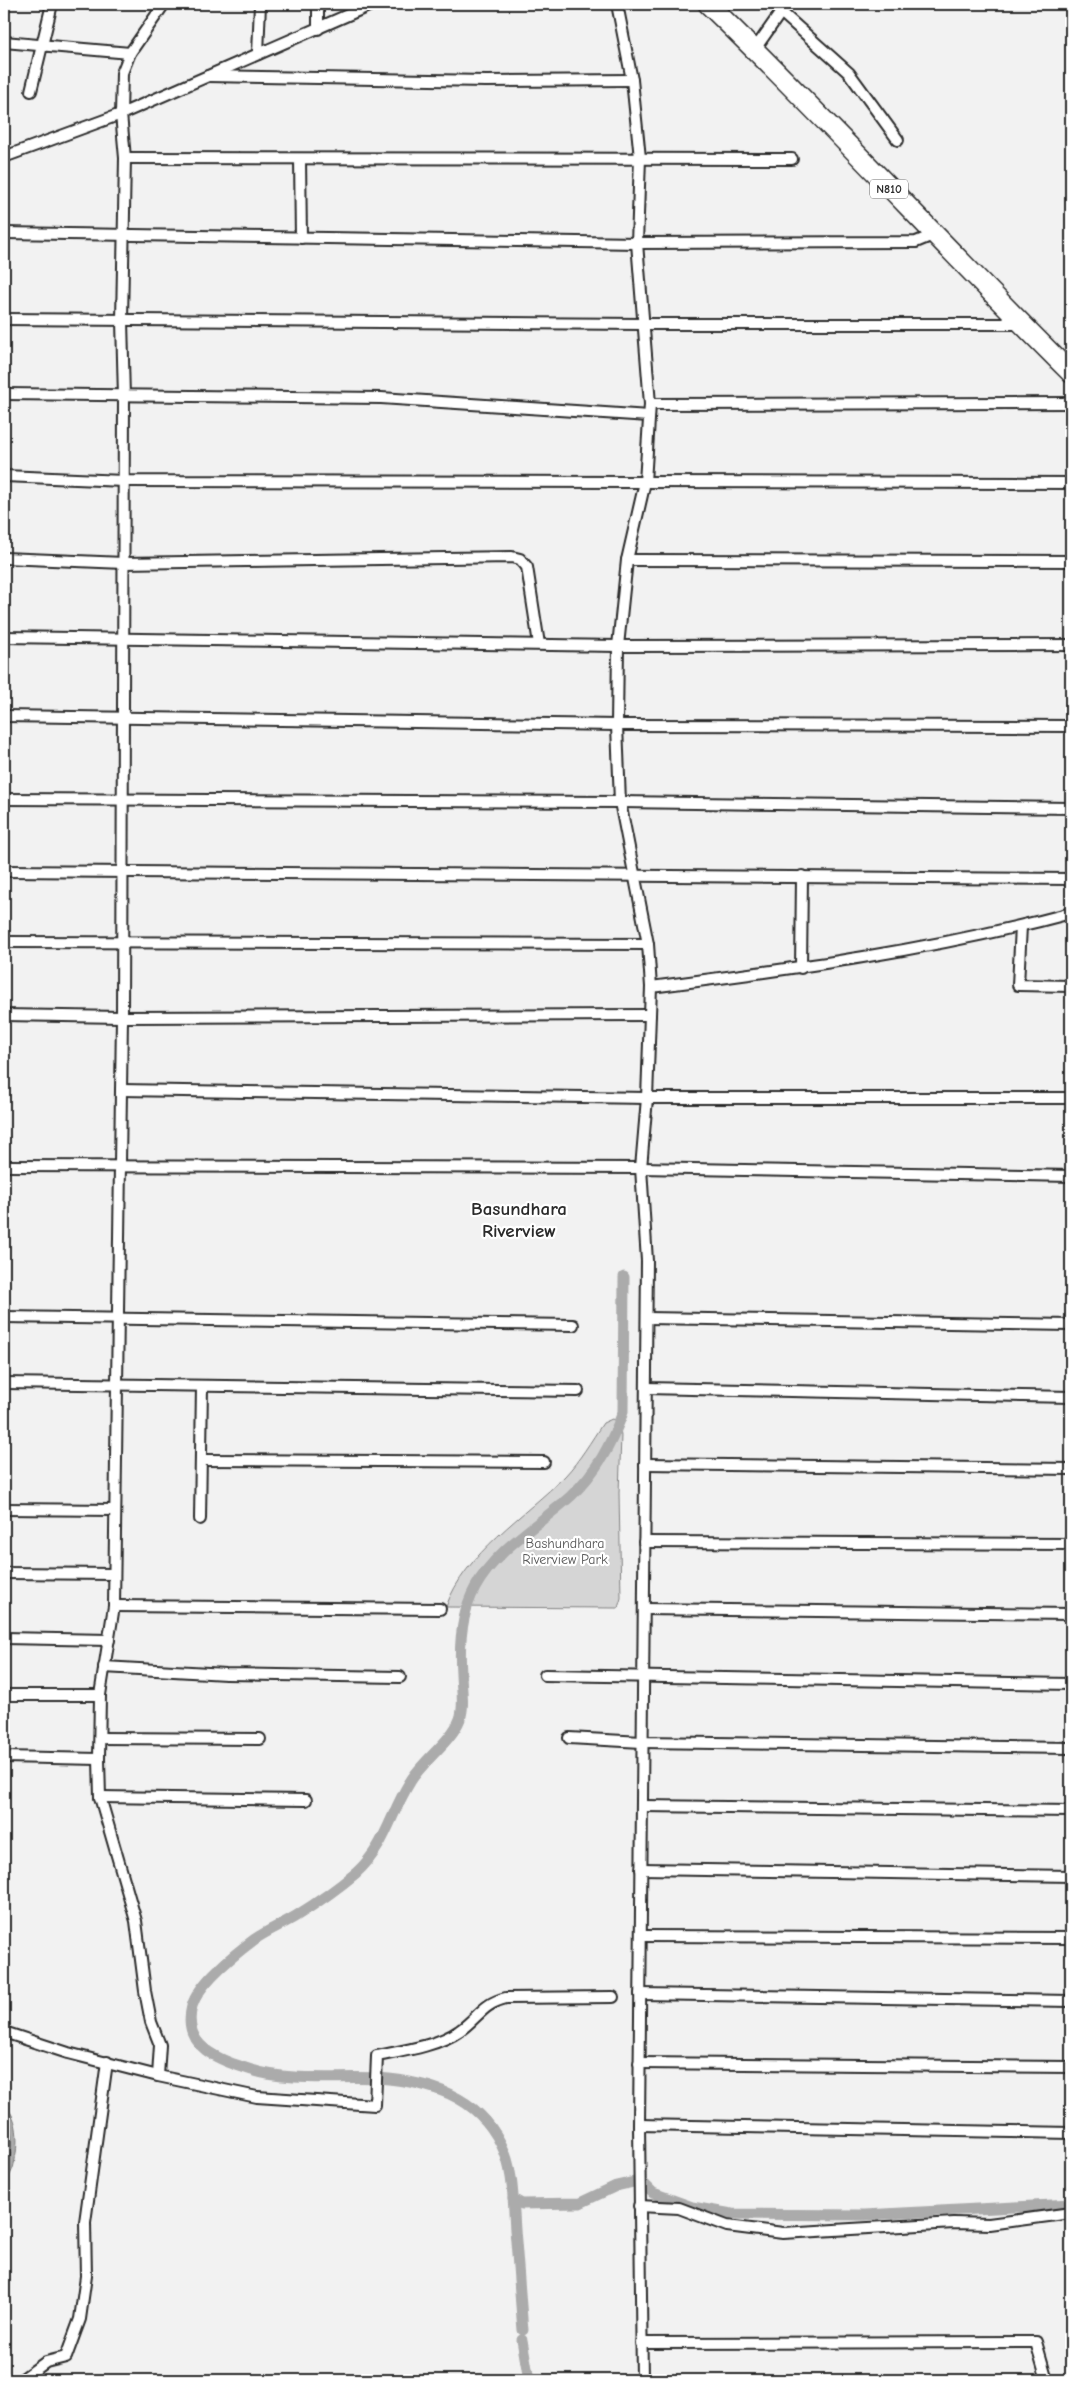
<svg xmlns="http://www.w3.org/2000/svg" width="1075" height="2384" font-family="'Comic Neue',sans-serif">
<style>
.green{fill:#d5d5d5;stroke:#808080}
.water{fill:#ababab;stroke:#787878}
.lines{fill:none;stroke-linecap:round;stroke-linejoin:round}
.shore{stroke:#5e5e5e;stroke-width:1}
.canal{stroke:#ababab;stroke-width:11}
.street-casing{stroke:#2b2b2b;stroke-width:14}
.highway-casing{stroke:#2b2b2b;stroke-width:22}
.street{stroke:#fff;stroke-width:10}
.highway{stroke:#fff;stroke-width:19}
.labels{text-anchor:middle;stroke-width:4.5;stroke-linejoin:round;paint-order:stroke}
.shield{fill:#fff;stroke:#6b6b6b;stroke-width:1}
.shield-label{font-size:12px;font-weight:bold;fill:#2b2b2b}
.park-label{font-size:14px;fill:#565656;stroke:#fff}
.district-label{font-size:19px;font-weight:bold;fill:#2b2b2b;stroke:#fff}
</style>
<rect width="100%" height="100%" fill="#f2f2f2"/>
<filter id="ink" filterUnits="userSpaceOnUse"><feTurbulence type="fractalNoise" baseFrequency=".02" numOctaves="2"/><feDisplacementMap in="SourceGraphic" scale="10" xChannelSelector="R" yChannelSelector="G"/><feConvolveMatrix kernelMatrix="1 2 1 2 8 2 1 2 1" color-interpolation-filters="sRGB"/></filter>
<g filter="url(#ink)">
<!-- green -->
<path class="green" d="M612,1419L619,1423L621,1435L619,1493L621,1598L618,1608L446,1607C464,1554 526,1515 565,1476C580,1460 591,1441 603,1423Z"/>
<!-- water -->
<path class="water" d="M4,2106C21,2117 18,2151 13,2168C11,2174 7,2180 4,2186Z"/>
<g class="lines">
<!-- shore -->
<path class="shore" d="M4,2112C14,2131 14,2155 4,2175"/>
<!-- canal -->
<g class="canal">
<path d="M513,2199L522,2204L580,2203L616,2186L634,2182L645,2185L653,2193L692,2207L732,2214L865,2215L1071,2204"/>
<path d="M523,2330C520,2296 518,2263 515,2230C513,2202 514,2169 501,2144C477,2095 429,2082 378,2078C341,2076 287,2082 252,2070C220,2060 181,2048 192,2006C199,1982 235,1954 255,1939C268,1930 283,1924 296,1916C317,1903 337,1889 356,1873C386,1846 390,1814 410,1782C423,1760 451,1742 460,1719C465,1705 461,1688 461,1673C459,1644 461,1614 475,1588C496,1549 539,1525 571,1496C597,1471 611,1445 623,1412L624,1277"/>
<path d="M522,2340L529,2380"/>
</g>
<!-- street casing -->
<g class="street-casing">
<g id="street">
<path d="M318,4V29"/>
<path d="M617,4L632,80L640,158L637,243L650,404L645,482L627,560L618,646L617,725L620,802L648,944L651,987L647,1098L641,1168L647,1261L639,2125L642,2380"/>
<path d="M781,12L849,73L898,140"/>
<path d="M4,42L130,53"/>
<path d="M755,49L781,12L777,4"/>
<path d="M258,54L260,4"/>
<path d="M208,76L486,81L632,80"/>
<path d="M31,91L52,4"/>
<path d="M4,157L121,114L373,4"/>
<path d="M125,158L792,159"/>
<path d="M300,159L301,238"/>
<path d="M4,233L637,243L916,242L933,235"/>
<path d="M4,319L643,324H1021"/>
<path d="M4,394L381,398L649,416"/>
<path d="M650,404L1071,403"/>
<path d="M4,476L124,481L1071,483"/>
<path d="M4,558L124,563L512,557L520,559L527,567L539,644"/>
<path d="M627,560L1071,561"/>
<path d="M4,637L618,646L1071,645"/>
<path d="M4,716L617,725L1071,726"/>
<path d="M4,799L620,802L1071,808"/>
<path d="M4,871L1071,879"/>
<path d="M1021,926L1018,985L1071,986"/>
<path d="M4,942L648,944"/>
<path d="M801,968L802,876"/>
<path d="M651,987C793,969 933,950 1071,913"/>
<path d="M4,1015L122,1017L650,1015"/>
<path d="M121,1090L647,1098H1071"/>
<path d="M4,1166L641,1168L1071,1176"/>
<path d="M4,1317L573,1325"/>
<path d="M647,1318L1071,1325"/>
<path d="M4,1383L578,1391"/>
<path d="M646,1388L1071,1397"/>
<path d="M201,1460L544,1462"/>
<path d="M645,1464L1071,1469"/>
<path d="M4,1509L115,1510"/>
<path d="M200,1519L202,1386"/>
<path d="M644,1542L1071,1544"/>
<path d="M4,1573L114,1574"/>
<path d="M114,1606L440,1609"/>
<path d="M644,1609L1071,1614"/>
<path d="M4,1638L109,1640"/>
<path d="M104,1667L226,1674L400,1677"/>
<path d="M545,1675L1071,1684"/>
<path d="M4,1695H100"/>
<path d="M100,1738L260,1739"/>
<path d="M569,1738L642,1742L1071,1748"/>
<path d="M4,1757L99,1759"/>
<path d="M100,1797L306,1800"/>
<path d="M642,1806L1071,1811"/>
<path d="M641,1869L1071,1876"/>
<path d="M641,1936L1071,1938"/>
<path d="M640,1994L1071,2001"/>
<path d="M4,2032L68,2053L158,2076L257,2097L375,2105L377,2056C402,2051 438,2046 459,2031C477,2019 483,2003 506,1998L613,1997"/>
<path d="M639,2063L1071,2067"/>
<path d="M158,2076L160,2045L151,2022L145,1991L136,1921L100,1797L99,1759L100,1695L114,1606L122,1017L124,397L122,321L125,158L121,114L122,73L130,53L164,4"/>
<path d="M639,2125L1071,2133"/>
<path d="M639,2206L679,2208L727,2226L783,2233L954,2223L989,2224L1071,2213"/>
<path d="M641,2343L1036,2342L1047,2380"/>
<path d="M21,2380L46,2362L66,2357L80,2319L86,2276L85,2222L107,2062"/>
</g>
</g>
<!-- highway casing -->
<g class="highway-casing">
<path id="highway" d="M708,4C832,124 949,252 1071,373"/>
</g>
<!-- street -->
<use href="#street" class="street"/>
<!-- highway -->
<use href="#highway" class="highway"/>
</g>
</g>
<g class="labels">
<!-- shield labels -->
<rect class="shield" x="870" y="179.5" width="38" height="19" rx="4"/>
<g class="shield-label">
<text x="889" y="193">N810</text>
</g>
<!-- park labels -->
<g class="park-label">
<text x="565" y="1548">Bashundhara<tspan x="565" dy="16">Riverview Park</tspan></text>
</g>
<!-- district labels -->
<g class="district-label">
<text x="519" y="1215">Basundhara<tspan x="519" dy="22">Riverview</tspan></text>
</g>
</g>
<!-- margin -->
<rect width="1075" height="2384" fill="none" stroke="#fff" stroke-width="20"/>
<rect x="10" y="10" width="1055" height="2364" fill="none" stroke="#2b2b2b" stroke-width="2" filter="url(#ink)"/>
</svg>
